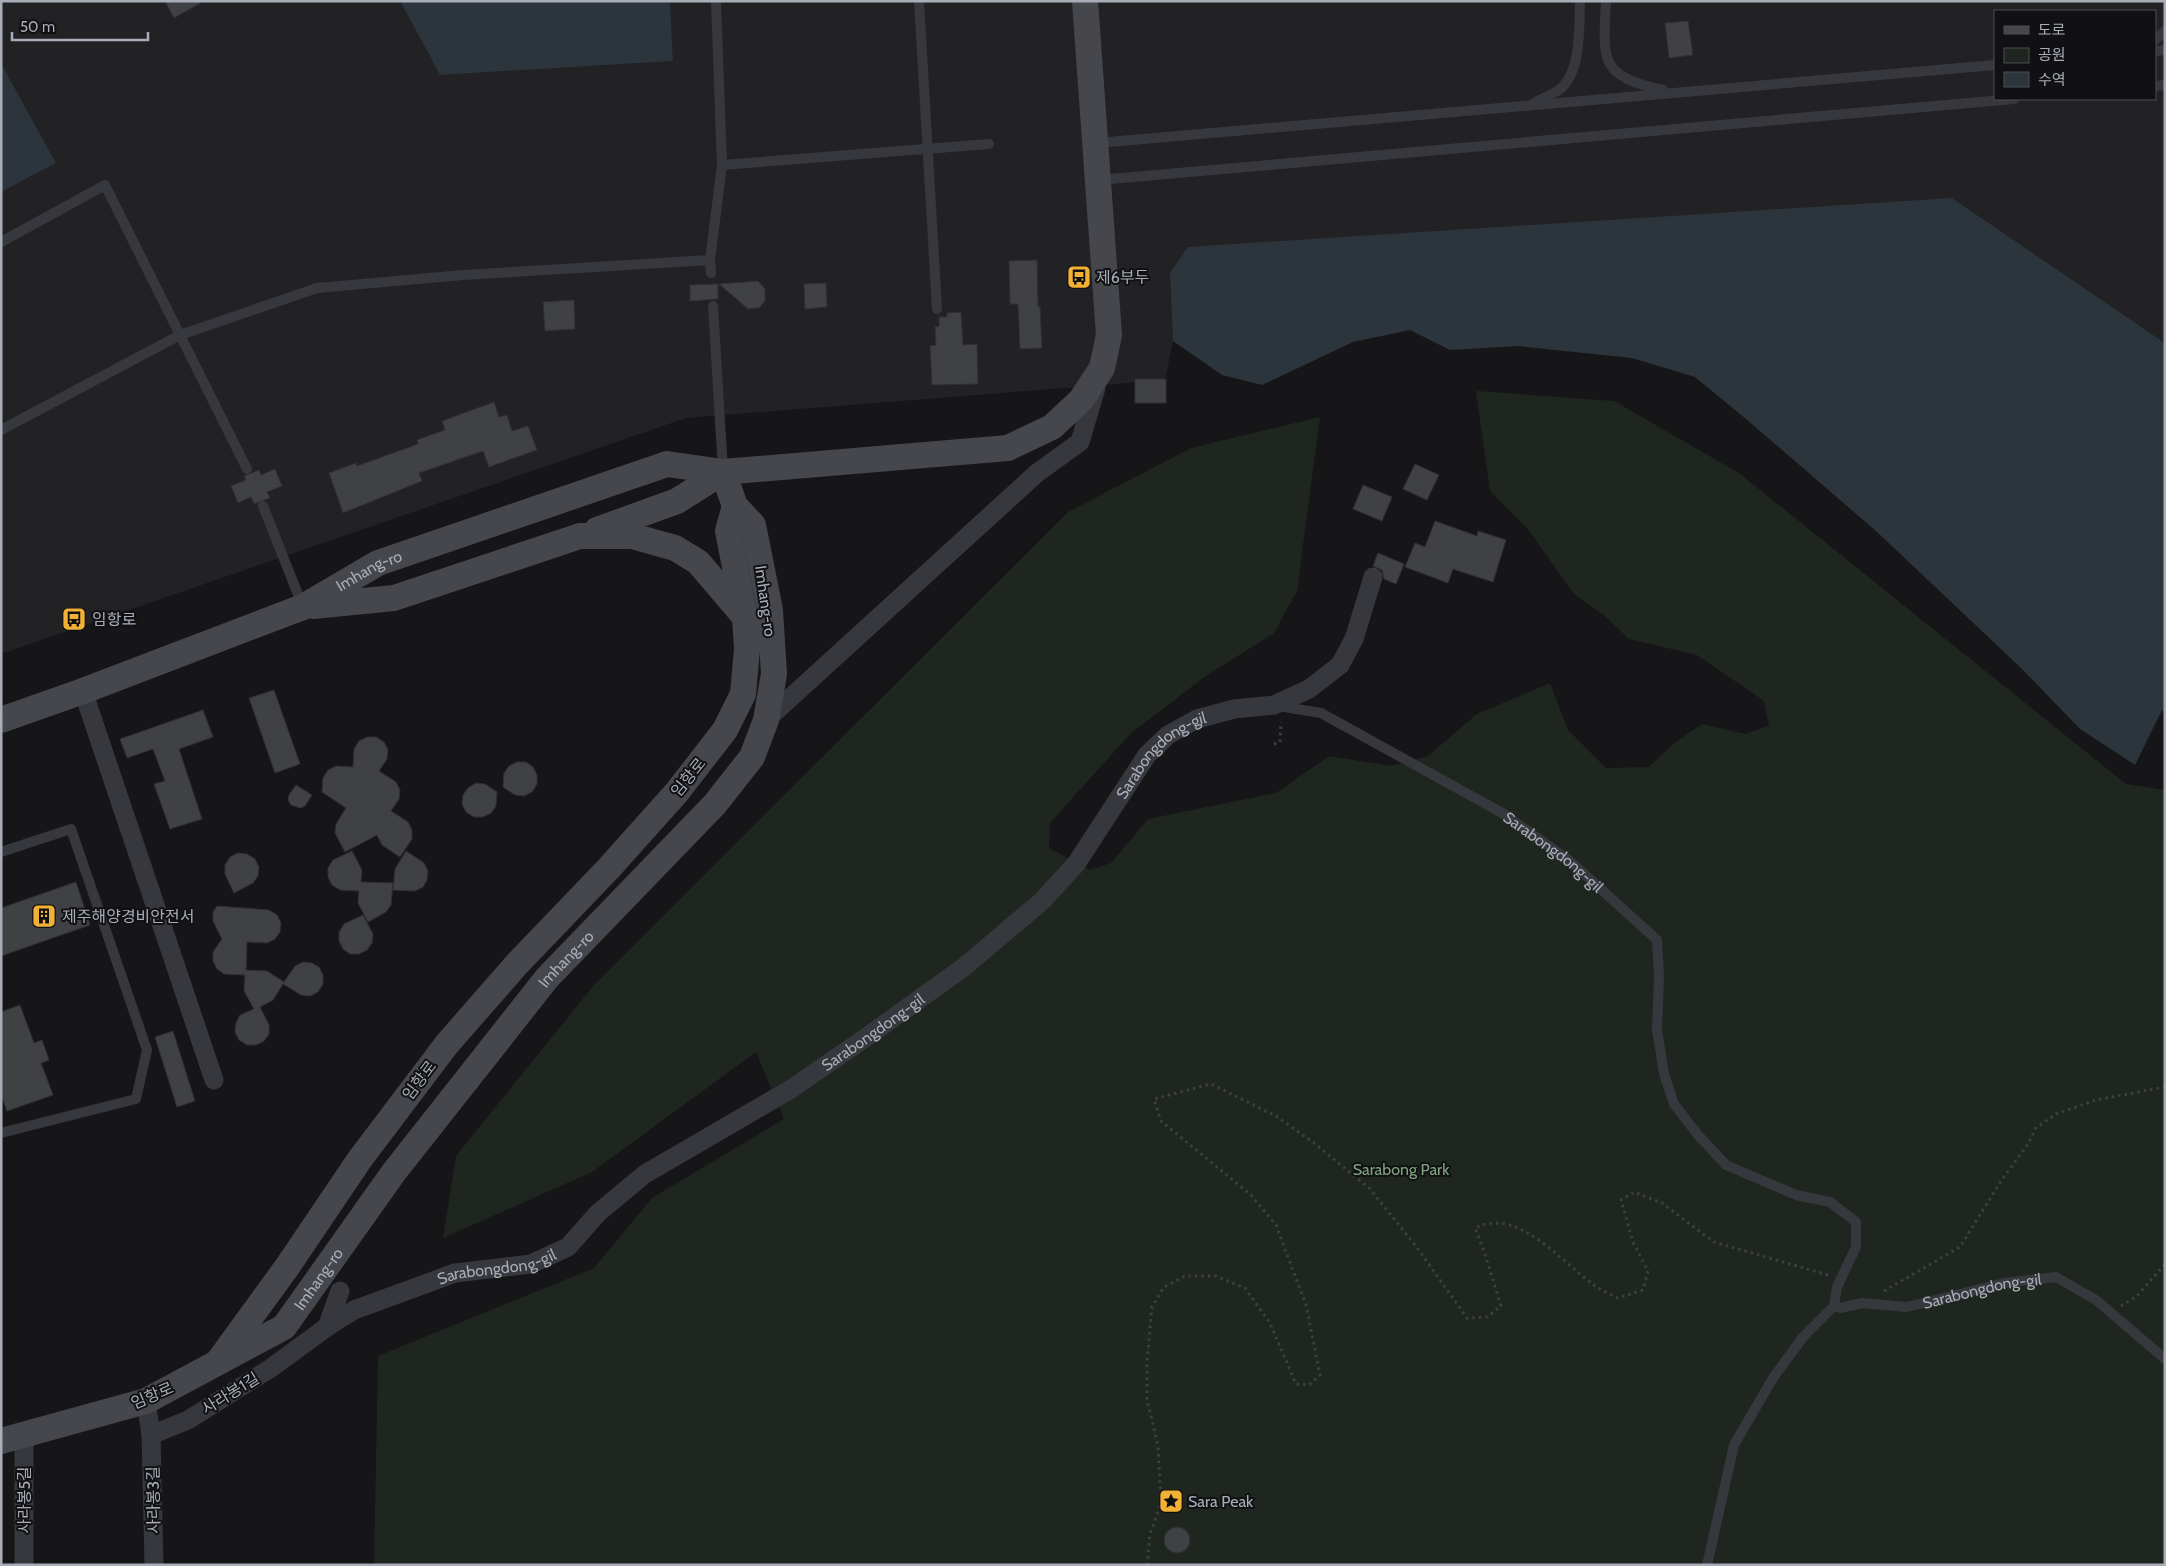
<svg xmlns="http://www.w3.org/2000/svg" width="2166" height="1566" font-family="Cabin,'Noto Sans KR',sans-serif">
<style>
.built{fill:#222225;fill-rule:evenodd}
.green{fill:#1e261f}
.water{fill:#2c353c}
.building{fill:#404145;stroke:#303034}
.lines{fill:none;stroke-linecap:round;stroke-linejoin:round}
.path{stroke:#3d3f44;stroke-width:3;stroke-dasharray:2.5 4;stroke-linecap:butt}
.lane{stroke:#37383d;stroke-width:10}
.street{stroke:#37383d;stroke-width:19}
.secondary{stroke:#45474d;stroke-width:26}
.labels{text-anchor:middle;stroke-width:4;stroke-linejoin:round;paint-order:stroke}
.poi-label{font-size:16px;fill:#a8adb8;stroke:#111113;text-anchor:start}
.street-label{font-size:16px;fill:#a8adb8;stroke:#111113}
.park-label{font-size:16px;fill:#7fa381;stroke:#111113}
</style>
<rect width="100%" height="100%" fill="#161618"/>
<!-- built -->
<path class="built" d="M1,1H400L440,75L673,61L670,1H2165V343L1952,198L1170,273L1173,341L1165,380L686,418L1,654V192L56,163L1,63ZM1995,11H2155V99H1995Z"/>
<!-- green -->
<path class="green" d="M1476,391L1614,401L1739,473L2126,784L2165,790V1565H374L378,1356L594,1268L652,1198L784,1119L756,1052L592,1172L443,1238L456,1156L594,985L1068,512L1191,448L1320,417L1297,591L1274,633L1203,678L1130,734L1050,823L1049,848L1090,870L1111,863L1148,819L1276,793L1329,756L1391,766L1428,756L1477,714L1550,683L1568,730L1606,768L1649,767L1673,744L1702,724L1745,734L1769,726L1764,701L1697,655L1629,639L1605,616L1574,594L1528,529L1490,491Z"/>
<!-- water -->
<g class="water">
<path d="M400,1H670L673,61L440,75Z"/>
<path d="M1,63L56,163L1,192Z"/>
<path d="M1952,198L2165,343V714L2162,710L2135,765L2080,729L2021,668L1876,531L1746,419L1695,377L1632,358L1518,346L1450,350L1410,330L1353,342L1262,385L1222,375L1173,341L1170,273L1188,247Z"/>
</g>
<!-- building -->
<g class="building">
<path d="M165,1H204L174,18Z"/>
<path d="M1688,21L1693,55L1669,58L1665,23Z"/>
<path d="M1037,260L1038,307L1040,306L1042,348L1020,349L1018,304H1010L1009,261Z"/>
<path d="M758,281L765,289V301L759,308L748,309L719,284Z"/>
<path d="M826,283L827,307L805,309L804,284Z"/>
<path d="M718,284V299L690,301V285Z"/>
<path d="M574,300L575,329L545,331L543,302Z"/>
<path d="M961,312L963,345L977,344L978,384L932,385L930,346L936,345L935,327L939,326V317H947V313Z"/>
<rect x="1135" y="379" width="31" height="24"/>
<path d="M494,402L499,417L507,415L512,431L528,426L537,450L489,467L483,451L419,473L422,481L343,513L329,473L356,463L357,466L418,444L417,440L445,430L442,421Z"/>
<path d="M1415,464L1439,475L1427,500L1403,489Z"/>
<path d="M275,469L282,486L267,492L270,498L254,504L251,497L238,503L231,486L246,480L244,476L259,470L261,475Z"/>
<path d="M1363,485L1392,497L1382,521L1353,509Z"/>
<path d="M1435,521L1477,536L1478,531L1506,540L1493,582L1453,569L1448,583L1405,567L1415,543L1425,547Z"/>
<path d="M1378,553L1404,564L1396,584L1384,579L1382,570L1373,566Z"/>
<path d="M274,690L300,764L275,773L249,698Z"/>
<path d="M203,710L213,737L179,749L202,819L170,829L154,784L165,781L153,749L127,758L120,739Z"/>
<path d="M367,737H376L384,742L388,750L387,759L379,771L396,782L400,790L399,799L391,811L408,822L412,830V839L400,857L382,845L377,835L345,852L335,833L336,824L346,808L322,792L323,778L328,770L336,766L353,767L354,749L359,741Z"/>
<path d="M517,762H526L533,767L537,775V784L532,792L524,796L515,795L503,787L504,773L509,766Z"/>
<path d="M476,783L485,784L497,792L496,806L491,813L483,817H474L466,812L462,804L463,795L468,788Z"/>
<path d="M296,785L312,795L305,806L300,808L291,805L288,800L289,795Z"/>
<path d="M352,851L362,870L361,882L393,883L391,905L386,912L368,922L358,903L359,891L340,890L332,885L328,877V868L333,860Z"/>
<path d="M406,851L424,863L428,871L427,880L423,887L415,891L393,890L395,869Z"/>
<path d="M238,853L247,854L255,859L259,867L258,876L253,883L234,893L225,874V865L230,857Z"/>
<path d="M76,882L90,925L1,956V908Z"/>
<path d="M217,906L269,910L277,915L281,923L280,932L275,939L267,943L247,942L246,970L267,971L284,982L295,966L303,962L312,963L319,967L323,975V984L318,992L310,996L301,995L283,984L273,1000L260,1007L269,1025V1034L264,1041L256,1045H247L239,1040L235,1032L236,1023L240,1015L254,1009L244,991L245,975L224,974L217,969L213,961V952L222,939L213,921V912Z"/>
<path d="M363,915L373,934L372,943L367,950L359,954H350L343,949L339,941V932L344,924Z"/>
<path d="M20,1005L34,1043L42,1040L49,1060L41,1063L53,1095L7,1111L1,1095V1012Z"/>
<path d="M173,1031L195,1101L177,1107L155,1037Z"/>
<circle cx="1177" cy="1540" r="13"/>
</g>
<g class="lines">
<!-- path -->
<g class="path">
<path d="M1274,744L1280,742L1281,722"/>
<path d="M1884,1291L1960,1247L2001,1181L2028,1144L2036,1128L2056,1114L2096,1100L2165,1087"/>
<path d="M2121,1306L2137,1296L2165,1264"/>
<path d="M1147,1565L1150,1534L1161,1503L1158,1446L1147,1399V1362L1152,1307L1164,1287L1185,1276H1216L1245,1288L1270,1323L1296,1384L1309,1385L1320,1375L1306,1305L1276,1225L1251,1195L1161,1121L1154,1099L1211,1084L1276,1116L1314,1143L1369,1188L1416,1246L1467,1318L1487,1317L1501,1306L1485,1254L1475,1228C1518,1206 1562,1263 1594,1285C1601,1290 1610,1294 1618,1298L1643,1290L1648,1271L1633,1242L1621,1200L1634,1192L1662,1203L1714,1242L1828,1275"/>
</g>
<!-- lane -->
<g class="lane">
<path d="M919,1L937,309"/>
<path d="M1606,1C1603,61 1599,76 1663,90"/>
<path d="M2155,40L2165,31"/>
<path d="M2155,51L2165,50"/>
<path d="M2155,86L2165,85"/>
<path d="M1534,103C1542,98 1552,95 1559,90C1582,72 1579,27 1580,1"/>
<path d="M1097,143L1995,65"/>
<path d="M722,165L989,144"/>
<path d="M1099,180L2014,99"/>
<path d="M1,242L105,185L247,469"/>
<path d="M711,273L710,260L722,165L716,1"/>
<path d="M713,306L723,471"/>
<path d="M1,430L180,335L317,288L463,275L710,260"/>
<path d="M263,506L303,607"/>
<path id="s1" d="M1278,706L1321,713L1504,814L1570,861L1657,940L1659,976L1657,1029L1664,1074L1674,1104L1698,1135L1726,1165L1796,1195L1830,1202L1856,1222V1247L1837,1287L1834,1306L1803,1337L1773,1378L1734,1445L1707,1565"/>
<path d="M1,852L71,829L147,1050L136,1099L1,1133"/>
<path id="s2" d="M1834,1306L1840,1308L1862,1303L1907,1307L2004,1283L2056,1277L2096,1300L2165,1359"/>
</g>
<!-- street -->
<g class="street">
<path d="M83,691L214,1080"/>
<path d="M766,720L1037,473L1080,442L1096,388"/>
<path d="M327,1327L340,1291"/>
<path d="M146,1401L151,1435L154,1565"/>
<path id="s3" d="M151,1435L188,1420L271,1368L327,1327L354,1310L455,1273L531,1264L568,1247L598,1213L645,1174L791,1089L868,1036L964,967L1042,901L1076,864L1147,755L1168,735L1197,719L1234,709L1274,705L1309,689L1340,665L1354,639L1373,577"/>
<path d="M24,1565V1435"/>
</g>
<!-- secondary -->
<g class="secondary">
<path d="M735,506L728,531L744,613"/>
<path d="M597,530L677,501L723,472"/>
<path id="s4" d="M1,720L83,691L303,607L378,563L667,464L723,472L1008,448L1052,427L1081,400L1102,368L1109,335L1085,1"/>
<path d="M218,1362L287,1267L360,1159L447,1044L516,965L609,868L677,792L725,730L743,694L747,649L745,617L698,562L675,548L632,536H580L394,598L313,606"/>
<path id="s5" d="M1,1441L146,1401L284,1327L394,1172L547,978L715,804L752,757L766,720L774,674L770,610L753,525L735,506L723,472"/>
</g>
</g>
<!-- icons -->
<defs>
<g id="bus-square" transform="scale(1.25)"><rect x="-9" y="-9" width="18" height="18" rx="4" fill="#f2b134" stroke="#111113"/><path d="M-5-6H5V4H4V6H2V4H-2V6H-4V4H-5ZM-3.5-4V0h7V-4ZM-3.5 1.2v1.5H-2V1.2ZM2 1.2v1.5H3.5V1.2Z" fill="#111"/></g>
<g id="building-square" transform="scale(1.25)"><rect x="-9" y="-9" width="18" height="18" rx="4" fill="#f2b134" stroke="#111113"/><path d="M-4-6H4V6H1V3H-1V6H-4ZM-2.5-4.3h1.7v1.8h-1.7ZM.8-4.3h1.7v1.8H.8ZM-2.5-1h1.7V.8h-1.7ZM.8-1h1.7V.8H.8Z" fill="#111"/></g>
<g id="sight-square" transform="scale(1.25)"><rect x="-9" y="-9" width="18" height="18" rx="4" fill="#f2b134" stroke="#111113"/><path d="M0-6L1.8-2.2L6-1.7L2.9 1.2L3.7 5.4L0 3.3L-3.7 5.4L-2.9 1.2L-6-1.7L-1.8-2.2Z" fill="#111"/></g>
</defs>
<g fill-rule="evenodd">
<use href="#bus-square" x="1079" y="277"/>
<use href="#bus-square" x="74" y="619"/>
<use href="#building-square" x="44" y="916"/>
<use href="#sight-square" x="1171" y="1501"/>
</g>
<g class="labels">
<!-- poi labels -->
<g class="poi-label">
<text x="1096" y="283">제6부두</text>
<text x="92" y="625">임항로</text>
<text x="62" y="922">제주해양경비안전서</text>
<text x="1188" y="1507">Sara Peak</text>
</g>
<!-- street labels -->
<g class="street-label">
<text dy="6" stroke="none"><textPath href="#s4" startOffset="398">Imhang-ro</textPath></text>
<text transform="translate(766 601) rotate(82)" y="6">Imhang-ro</text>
<text dy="6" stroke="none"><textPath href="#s3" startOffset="1244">Sarabongdong-gil</textPath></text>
<text transform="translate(688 777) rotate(-51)" y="6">임항로</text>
<text dy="6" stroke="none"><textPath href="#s1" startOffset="315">Sarabongdong-gil</textPath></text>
<text dy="6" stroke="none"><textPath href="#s5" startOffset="771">Imhang-ro</textPath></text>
<text dy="6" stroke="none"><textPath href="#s3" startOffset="839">Sarabongdong-gil</textPath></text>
<text transform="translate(419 1080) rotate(-53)" y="6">임항로</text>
<text dy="6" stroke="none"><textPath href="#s3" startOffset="389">Sarabongdong-gil</textPath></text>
<text dy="6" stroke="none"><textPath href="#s5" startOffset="366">Imhang-ro</textPath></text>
<text dy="6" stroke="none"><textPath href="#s2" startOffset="151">Sarabongdong-gil</textPath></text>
<text transform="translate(230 1393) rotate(-32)" y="6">사라봉1길</text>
<text transform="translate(152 1395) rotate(-23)" y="6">임항로</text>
<text transform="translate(24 1500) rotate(-90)" y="6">사라봉5길</text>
<text transform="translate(153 1500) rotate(-91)" y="6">사라봉3길</text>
</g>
<!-- park labels -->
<g class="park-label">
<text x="1401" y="1175">Sarabong Park</text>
</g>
</g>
<!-- border -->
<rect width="2166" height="1566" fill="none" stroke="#a8adb8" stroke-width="5"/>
<!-- legend -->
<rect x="1994" y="10" width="162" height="90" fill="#111113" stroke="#4d4f55"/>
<rect x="2004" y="26" width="25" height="8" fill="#45474d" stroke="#4d4f55"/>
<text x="2038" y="35" font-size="15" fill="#a8adb8">도로</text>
<rect x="2004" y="48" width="25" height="15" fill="#1e261f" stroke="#4d4f55"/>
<text x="2038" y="60" font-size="15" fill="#a8adb8">공원</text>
<rect x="2004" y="72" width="25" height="15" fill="#2c353c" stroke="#4d4f55"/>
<text x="2038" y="85" font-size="15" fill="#a8adb8">수역</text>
<!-- scale -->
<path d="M12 32v8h136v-8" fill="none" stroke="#a8adb8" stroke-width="2.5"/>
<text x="20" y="32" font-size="15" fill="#a8adb8" stroke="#111113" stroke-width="4" paint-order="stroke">50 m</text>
</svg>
